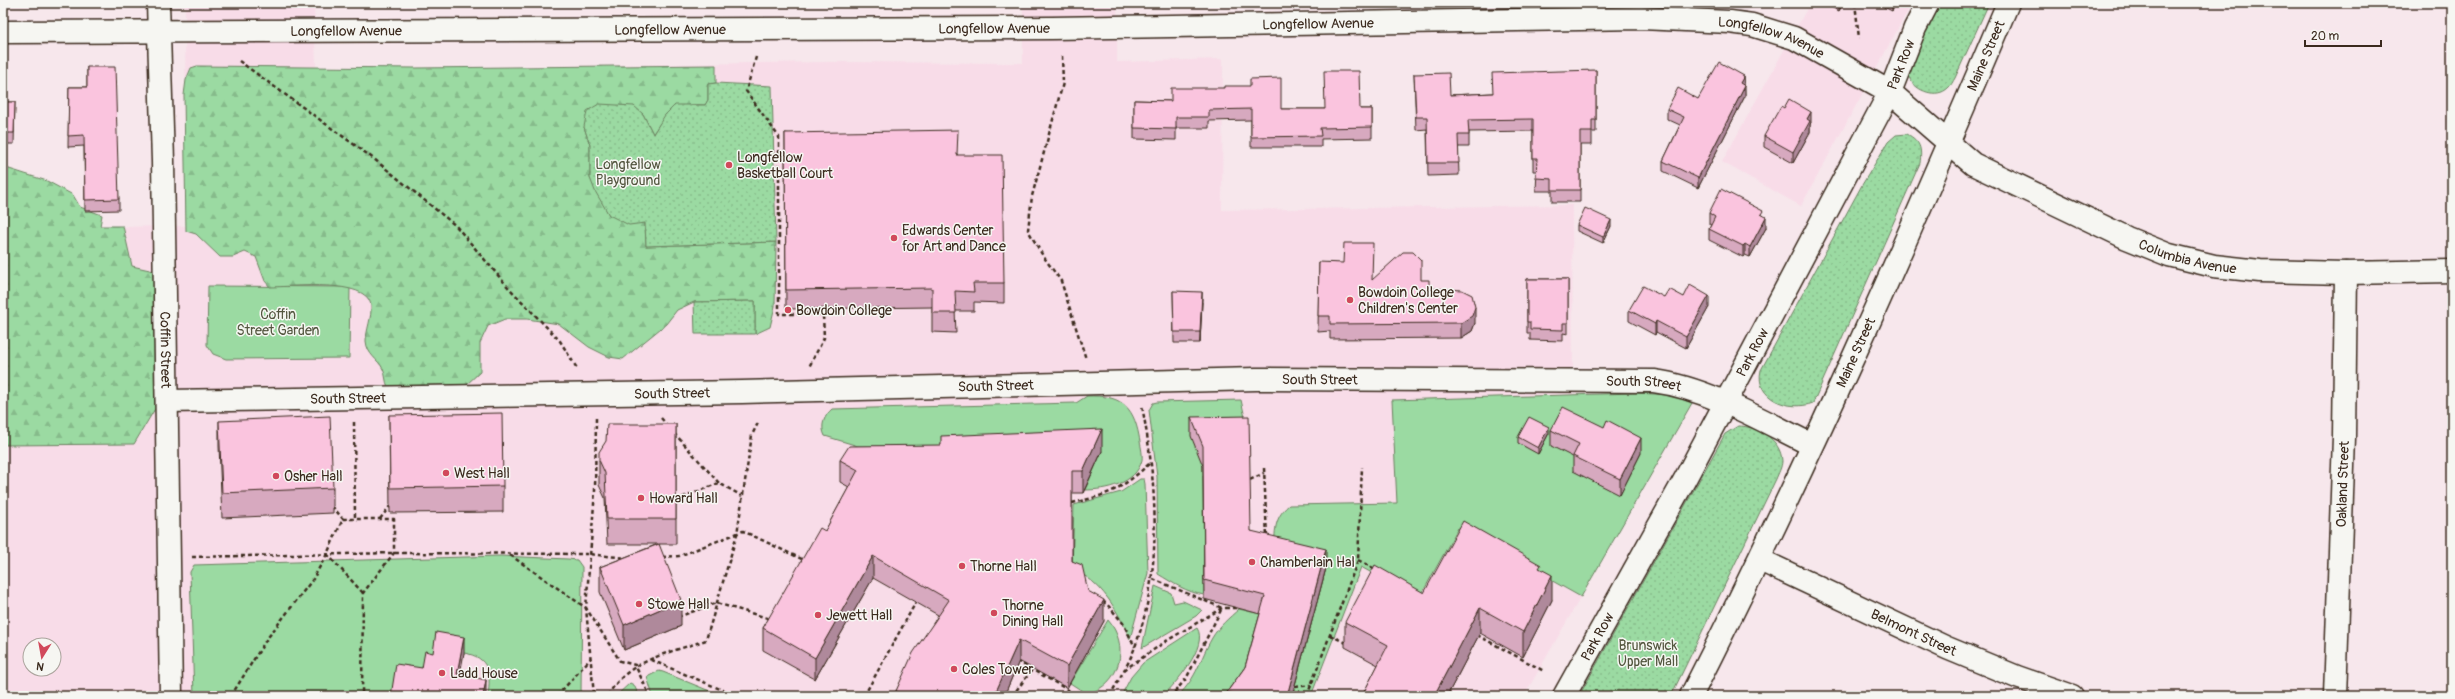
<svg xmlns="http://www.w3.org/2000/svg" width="2455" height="699" font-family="Pangolin,sans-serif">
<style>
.built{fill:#f8dce8;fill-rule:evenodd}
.green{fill:#9bdaa2;stroke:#6b8260}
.forest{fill:url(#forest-firs);stroke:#6b8260}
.park{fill:url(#park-dots);stroke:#6b8260}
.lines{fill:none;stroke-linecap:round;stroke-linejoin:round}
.street-casing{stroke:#3b2a1e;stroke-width:25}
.secondary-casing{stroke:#3b2a1e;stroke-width:25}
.path{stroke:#3b2a1e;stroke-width:2.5;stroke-dasharray:4 3;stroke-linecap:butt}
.street{stroke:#f6f6f2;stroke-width:22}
.secondary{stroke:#f6f6f2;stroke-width:22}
.wall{fill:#d7a9bf;stroke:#3b2a1e}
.shaded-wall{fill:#af899b;stroke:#3b2a1e}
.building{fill:#fac4de;stroke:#3b2a1e}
.poi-dot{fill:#d1495b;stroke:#f6f6f2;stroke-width:1.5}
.labels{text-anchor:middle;stroke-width:3;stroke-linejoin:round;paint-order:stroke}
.street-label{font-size:14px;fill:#3b2a1e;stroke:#f6f6f2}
.poi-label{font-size:14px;fill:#3b2a1e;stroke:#f6f6f2;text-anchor:start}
.park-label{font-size:14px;fill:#53563f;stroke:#f6f6f2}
</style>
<defs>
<pattern id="forest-firs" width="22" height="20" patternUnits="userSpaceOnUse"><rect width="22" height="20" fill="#9bdaa2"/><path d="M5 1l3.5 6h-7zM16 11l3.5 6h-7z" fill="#86bb8b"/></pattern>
<pattern id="park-dots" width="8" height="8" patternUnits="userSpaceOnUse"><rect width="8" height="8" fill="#9bdaa2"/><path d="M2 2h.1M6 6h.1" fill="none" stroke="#86bb8b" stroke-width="1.8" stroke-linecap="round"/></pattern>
</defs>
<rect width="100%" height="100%" fill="#f7e7ec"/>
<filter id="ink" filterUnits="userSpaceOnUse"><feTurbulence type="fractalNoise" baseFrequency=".025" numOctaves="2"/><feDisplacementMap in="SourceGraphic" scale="8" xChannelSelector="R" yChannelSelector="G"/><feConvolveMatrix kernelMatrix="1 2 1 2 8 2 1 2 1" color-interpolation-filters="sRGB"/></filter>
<g filter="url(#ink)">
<!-- built -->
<g class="built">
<path d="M185,3H314L316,67L416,68L829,62L1023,63V3H1117V62L1223,59L1222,210L1572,205L1573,395L1636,393L1684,398L1692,403L1524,696H3V228L186,226ZM30,645H54V669H30Z"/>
<path d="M1796,3H1912L1801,206L1722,162L1808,7Z"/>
</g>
<!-- green -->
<g class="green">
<path d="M208,286L350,287L349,358L226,359L213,354L207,345Z"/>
<path d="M1636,393L1672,395L1692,403L1581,597L1458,528L1419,599L1361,567L1311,696H1292L1326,568L1275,556C1275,536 1272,519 1289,505L1397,503L1392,400Z"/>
<path d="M1087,396C1119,395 1133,404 1139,436C1140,443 1143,453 1142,460C1136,484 1105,490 1085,490L1102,451L858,446L825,436C820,426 824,416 832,409L1076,403Z"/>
<path d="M1241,400L1249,435L1207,475L1203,476L1204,595C1186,592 1173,583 1158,574L1157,477L1149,410L1153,403L1157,402Z"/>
<path d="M1140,479H1144L1145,484L1148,573L1130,639C1119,613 1101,579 1072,570L1074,505L1121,492Z"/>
<path d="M500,556L568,559L577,560L582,567L581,696H488C491,673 489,657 464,653L433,668L394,696H194L190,572L194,565Z"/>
<path d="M1155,586L1171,593L1174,603L1183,601L1202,610L1196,616L1142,648Z"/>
<path d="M1239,609L1265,615L1238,696H1178C1198,676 1199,661 1212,638C1219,626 1229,618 1239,609Z"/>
<path d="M1108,620C1130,645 1121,685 1087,694L1070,683Z"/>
<path d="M1197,628C1209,646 1175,684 1163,696H1121L1131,677L1143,663Z"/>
<path d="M659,671L663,672L722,696H653L647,677Z"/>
<path d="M630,683L634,685L639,696H616Z"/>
</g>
<!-- forest -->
<g class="forest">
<path d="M716,65V83L708,84V100L705,105C677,103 667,111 653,134L643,114L584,127L590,145V178L609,215L645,223L646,246L776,242L775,306L770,327L755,334V301L694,302L677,310L666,324L623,359L609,357L589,347L559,324L527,319H505L488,326L480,343V372L466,385L388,387C385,381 386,375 383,369C378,359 367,355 366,341C366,330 372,318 371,305C367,278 291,287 270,287L265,281L256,257L245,252L233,257H220L196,234L186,231L184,95L186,80L191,68L197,66L416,68Z"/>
<path d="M3,167L47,181L73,195L80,207L102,215L100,226H123L132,266L154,271L156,407L134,444L3,445Z"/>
</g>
<!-- park -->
<g class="park">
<path d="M1941,3H1989L1955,78C1953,81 1951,86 1948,88C1937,99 1916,91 1910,79C1908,73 1909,67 1910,60Z"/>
<path d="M716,83L772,86L776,242L646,246L645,223L629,225L609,215L595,191L590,178V145L584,127L587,111L599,104L634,106L643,114L653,134L665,115L675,105H705L708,100V84Z"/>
<path d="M1907,134C1920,141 1922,148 1920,163L1813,403C1790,412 1754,399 1761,370L1862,185L1888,142L1896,135Z"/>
<path d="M755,301V334H695L694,302Z"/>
<path d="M1738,426C1757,426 1781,439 1782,461C1782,467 1778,474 1776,479L1671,696H1579L1725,434Z"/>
</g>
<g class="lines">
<!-- street casing -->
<g class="street-casing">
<g id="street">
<path id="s1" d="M158,3L163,161L171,696"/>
<path id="s2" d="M3,32L1052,28L1641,18L1730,22L1752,25L1794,38L1890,92L1973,164L2127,238L2169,255L2214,266L2260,271L2346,273L2452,271"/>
<path id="s3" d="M167,401L742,392L1256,379L1654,381C1707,388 1763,421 1812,445"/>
<path id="s4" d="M1760,560L1947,648L2017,677L2072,696"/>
<path id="s5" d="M1564,696L1685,479L1890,92L1915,28L1928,3"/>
<path id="s6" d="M2335,696L2344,437L2346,273"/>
</g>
</g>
<!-- secondary casing -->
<g class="secondary-casing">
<g id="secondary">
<path id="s7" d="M1691,696C1806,470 1909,237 2008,3"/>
</g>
</g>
<!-- path -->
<g class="path">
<path d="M1855,3L1859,38"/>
<path d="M1062,56L1063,83L1032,196L1028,230L1043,256L1061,281L1086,359"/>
<path d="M756,57L746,91L779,137V314H823L824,338L809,367"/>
<path d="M239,61L374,159L456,226L508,287L560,341L578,370"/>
<path d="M596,418L595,491L586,608L620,661L635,665L650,696"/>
<path d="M661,418L668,426"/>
<path d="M354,422L355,519"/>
<path d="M674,433L719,483L742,496"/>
<path d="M1264,468L1267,538"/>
<path d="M1250,480L1264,473"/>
<path d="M676,500L719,483"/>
<path d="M1072,503C1109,495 1122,489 1150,463"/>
<path d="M332,506L343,519"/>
<path d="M380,519L390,506"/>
<path d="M327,554L363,593"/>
<path d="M510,555L586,608L594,696"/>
<path d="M192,557L394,553L588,554L627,558"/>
<path d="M662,557L679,556L743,531L804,560"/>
<path d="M1358,560L1375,569"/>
<path d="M1153,579L1222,608L1186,679L1171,696"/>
<path d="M1102,602L1106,603L1123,623L1135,647"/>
<path d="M678,617L716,603L771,619"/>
<path d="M1330,635L1346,643"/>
<path d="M1477,635L1544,671"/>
<path d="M651,660L737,696"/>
<path d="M1017,661L1079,696"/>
<path d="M1124,670L1168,640L1222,608H1237"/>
<path d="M1295,687L1311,685"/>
<path d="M231,696L266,640L313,579L327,554L343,519H394V553L363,593L362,696"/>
<path d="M557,696L591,658"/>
<path d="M608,696C626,660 670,653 706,640L737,534L752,435L759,421"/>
<path d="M864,696L916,602"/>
<path d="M1012,696L1032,670"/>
<path d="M1110,696C1118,680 1129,664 1135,647C1163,570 1157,485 1142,406"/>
<path d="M1307,696L1358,560L1362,467"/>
</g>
<!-- street -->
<use href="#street" class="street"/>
<!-- secondary -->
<use href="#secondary" class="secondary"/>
</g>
<!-- wall -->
<g class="wall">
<path d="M1823,3H1843L1839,11Z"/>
<path d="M1876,3H1896L1892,11Z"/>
<path d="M87,67L119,199V210L85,211L84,146L68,147L69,87H87Z"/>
<path d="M1596,70V132H1592V145H1580V202H1552V191H1536L1537,171H1533V131L1469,132V147H1458L1459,175L1428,176L1427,129L1416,130L1414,74L1450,95L1492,93Z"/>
<path d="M1744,76L1745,96L1698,188L1663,171V161L1680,125L1667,119V109L1698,99Z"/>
<path d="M1224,88L1281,109H1372V138L1321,139V147H1251V120L1209,121V128H1176V140L1134,139V100L1171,101Z"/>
<path d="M3,102H15L14,144H3Z"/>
<path d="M1811,122L1810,125V132L1793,163L1764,147V136Z"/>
<path d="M785,133L958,155L1004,283V303L974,302V311H955L956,333L932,332V307L786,309Z"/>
<path d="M1709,213L1763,215L1766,228L1750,257L1745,255L1743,257L1709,240V229L1711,225L1709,224Z"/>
<path d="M1577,225L1611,226L1603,243L1577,231Z"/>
<path d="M1319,262L1373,280H1421L1429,288L1475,323L1472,331L1461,338L1330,339V331L1318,332Z"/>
<path d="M1527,279H1568V334L1563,333V341L1530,340V333H1527Z"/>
<path d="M1173,291L1202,302L1200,343H1174Z"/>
<path d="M1664,297H1684L1709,307L1686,348L1656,332L1655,335L1629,321V310Z"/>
<path d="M389,415L503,486V512L390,513Z"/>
<path d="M1191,417L1251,531L1326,568L1292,696H1227V692L1245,667L1260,614L1204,599L1203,466L1191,436Z"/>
<path d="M219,421L333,488V513L222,518L219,446Z"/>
<path d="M676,424V544H659L681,626L624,650L600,592V567L658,544H607L605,498L599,485V460Z"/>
<path d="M1551,430L1641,453L1620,495L1573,471V457L1551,446Z"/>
<path d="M1549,433L1538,454L1518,443V437Z"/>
<path d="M1102,451L1083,493H1072V561L1104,621L1067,688L1019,661L1004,696H896V691L938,615L873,578L815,679L763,650V628L825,531L849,487L840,482V460Z"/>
<path d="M1541,569L1552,600L1523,657L1480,633L1447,696H1362L1378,665L1345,647V622L1424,593Z"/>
</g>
<!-- shaded-wall -->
<g class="shaded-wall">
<path d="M1839,3H1843L1839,11Z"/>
<path d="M1892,3H1896L1892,11Z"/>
<path d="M1744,76V87L1740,83Z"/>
<path d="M1745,86V96L1698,188V178Z"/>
<path d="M1811,112V122L1810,125V132L1793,163V152L1807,119Z"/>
<path d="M1766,217V228L1750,257V247Z"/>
<path d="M1611,220V226L1603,243V237Z"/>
<path d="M1745,244V255L1743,257V246Z"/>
<path d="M1202,292V302L1200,343V332Z"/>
<path d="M1709,296V307L1686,348V337Z"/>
<path d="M1475,307V323L1472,331L1461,338V323Z"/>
<path d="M1656,321V332L1655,335V324Z"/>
<path d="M1549,427V433L1538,454V448Z"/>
<path d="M1102,429V451L1083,493V471Z"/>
<path d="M1641,438V453L1620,495V479Z"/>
<path d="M1326,549V568L1292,696H1287Z"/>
<path d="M873,556V578L815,679V658Z"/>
<path d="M1552,575V600L1523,657V632Z"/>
<path d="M681,600V626L624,650V625Z"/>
<path d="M1104,600V621L1067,688V666Z"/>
<path d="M1480,608V633L1447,696H1436V692Z"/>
<path d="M464,637V653L457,690V674Z"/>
<path d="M1019,640V661L1004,696H994Z"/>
<path d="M486,680V696H483Z"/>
</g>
<!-- building -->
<g class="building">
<path d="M1719,62L1744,76L1740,83L1745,86L1698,178L1663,161L1684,117L1667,109L1678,88L1698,99Z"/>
<path d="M87,67H115L119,199L85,200L84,135L68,136L69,87H87Z"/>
<path d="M1596,70V120H1592V132H1580V190H1552V179L1536,178L1537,158H1533V119L1468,120L1469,135H1458L1459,163H1428L1427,117H1416L1414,74L1449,73L1450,95L1493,93L1492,73Z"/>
<path d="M1324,71H1359L1360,109H1372V127L1320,128L1321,136L1251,137V109L1209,110V117H1176V129L1134,128V100L1171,101V88H1224V86H1250V79L1281,78V109H1325Z"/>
<path d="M1789,99L1811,112L1807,119L1810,121L1793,152L1764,136L1781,106L1784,108Z"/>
<path d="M3,102H15L14,133H3Z"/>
<path d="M958,130L957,155H1002L1004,283H973L974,292L955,291L956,313H932V288L786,290L785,133Z"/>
<path d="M1721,189L1763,211L1761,214L1766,217L1750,247L1745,244L1743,246L1709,229L1715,217L1709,213Z"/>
<path d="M1585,208L1611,220L1603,237L1577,225Z"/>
<path d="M1344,243H1373L1372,280L1403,252H1413L1421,260V280H1429V288L1462,290L1472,295L1475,307L1472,316L1461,323L1330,324V316H1318L1319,262L1343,263Z"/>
<path d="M1527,279H1568V323H1563V330L1530,329V322H1527Z"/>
<path d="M1690,285L1709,296L1686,337L1656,321L1655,324L1629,310L1643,286L1664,297L1669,289L1684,297Z"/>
<path d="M1173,291L1202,292L1200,332H1174Z"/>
<path d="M1563,407L1604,427L1607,420L1641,438L1620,479L1573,456L1579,444L1551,430Z"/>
<path d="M502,413L503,486L390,488L389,415Z"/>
<path d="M330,416L333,488L222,493L219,421Z"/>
<path d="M1249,416L1251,531L1326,549L1287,696H1243L1227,692L1245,667L1265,596L1204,580L1203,446L1191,417Z"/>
<path d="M1529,417L1549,427L1538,448L1518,437Z"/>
<path d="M607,424H676V519H607L605,473L599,460V452L606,441Z"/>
<path d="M1102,429L1083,471H1072V561L1082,565L1088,591L1104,600L1067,666L1019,640L994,696H903L896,691L913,653L949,600L873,556L815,658L763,628L820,528L825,531L858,470L840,460L849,446L941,445V436Z"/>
<path d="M1463,521L1541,565L1539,568L1552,575L1523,632L1480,608L1436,692L1444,696H1362L1388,645L1345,622L1375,565L1424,593Z"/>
<path d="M659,544L681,600L624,625L600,567Z"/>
<path d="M436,632L464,637L457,674L486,680L483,696H391L396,664L422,668L425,651L433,653Z"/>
</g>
</g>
<!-- markers -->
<g class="poi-dot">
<circle cx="729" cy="165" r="4"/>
<circle cx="894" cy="238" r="4"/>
<circle cx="1350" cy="300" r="4"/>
<circle cx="788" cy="310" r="4"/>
<circle cx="446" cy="473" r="4"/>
<circle cx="276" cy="476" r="4"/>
<circle cx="641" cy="498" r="4"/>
<circle cx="1252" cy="562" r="4"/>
<circle cx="962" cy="566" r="4"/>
<circle cx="639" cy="604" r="4"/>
<circle cx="994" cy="613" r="4"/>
<circle cx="818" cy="615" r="4"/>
<circle cx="954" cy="669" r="4"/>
<circle cx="442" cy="673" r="4"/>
</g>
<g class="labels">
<!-- street labels -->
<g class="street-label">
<text dy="5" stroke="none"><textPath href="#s2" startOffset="1315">Longfellow Avenue</textPath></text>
<text dy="5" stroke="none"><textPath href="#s2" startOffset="991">Longfellow Avenue</textPath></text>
<text dy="5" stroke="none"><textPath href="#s2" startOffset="343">Longfellow Avenue</textPath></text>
<text dy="5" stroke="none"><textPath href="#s2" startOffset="667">Longfellow Avenue</textPath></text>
<text dy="5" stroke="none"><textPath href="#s2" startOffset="1771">Longfellow Avenue</textPath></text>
<text dy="5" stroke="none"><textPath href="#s7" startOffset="705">Maine Street</textPath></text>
<text dy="5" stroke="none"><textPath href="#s5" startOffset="716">Park Row</textPath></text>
<text dy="5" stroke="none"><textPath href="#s2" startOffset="2248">Columbia Avenue</textPath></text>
<text dy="5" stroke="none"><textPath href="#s1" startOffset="347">Coffin Street</textPath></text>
<text dy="5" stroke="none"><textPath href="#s5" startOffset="392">Park Row</textPath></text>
<text dy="5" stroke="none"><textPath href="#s7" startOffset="381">Maine Street</textPath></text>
<text dy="5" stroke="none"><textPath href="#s3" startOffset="1153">South Street</textPath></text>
<text dy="5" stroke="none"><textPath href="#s3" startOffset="829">South Street</textPath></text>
<text dy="5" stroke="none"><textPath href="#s3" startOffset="1477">South Street</textPath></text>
<text dy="5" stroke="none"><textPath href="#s3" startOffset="505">South Street</textPath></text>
<text dy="5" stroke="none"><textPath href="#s3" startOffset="181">South Street</textPath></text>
<text dy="5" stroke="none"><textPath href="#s6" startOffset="212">Oakland Street</textPath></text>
<text dy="5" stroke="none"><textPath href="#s4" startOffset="170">Belmont Street</textPath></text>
<text dy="5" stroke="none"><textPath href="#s5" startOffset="68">Park Row</textPath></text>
</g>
<!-- poi labels -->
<g class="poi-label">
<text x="737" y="162">Longfellow<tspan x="737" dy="16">Basketball Court</tspan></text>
<text x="902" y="235">Edwards Center<tspan x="902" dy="16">for Art and Dance</tspan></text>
<text x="1358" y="297">Bowdoin College<tspan x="1358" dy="16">Children's Center</tspan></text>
<text x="796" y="315">Bowdoin College</text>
<text x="454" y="478">West Hall</text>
<text x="284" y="481">Osher Hall</text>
<text x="649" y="503">Howard Hall</text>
<text x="1260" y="567">Chamberlain Hal</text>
<text x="970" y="571">Thorne Hall</text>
<text x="647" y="609">Stowe Hall</text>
<text x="1002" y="610">Thorne<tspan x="1002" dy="16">Dining Hall</tspan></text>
<text x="826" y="620">Jewett Hall</text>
<text x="962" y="674">Coles Tower</text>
<text x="450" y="678">Ladd House</text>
</g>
<!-- park labels -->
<g class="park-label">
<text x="628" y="169">Longfellow<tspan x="628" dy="16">Playground</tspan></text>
<text x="278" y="319">Coffin<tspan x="278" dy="16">Street Garden</tspan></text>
<text x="1648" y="650">Brunswick<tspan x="1648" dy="16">Upper Mall</tspan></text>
</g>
</g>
<!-- margin -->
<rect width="2455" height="699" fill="none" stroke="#f6f6f2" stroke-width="16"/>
<rect x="8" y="8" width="2439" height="683" fill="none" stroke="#3b2a1e" stroke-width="1.5" filter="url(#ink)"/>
<!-- north arrow -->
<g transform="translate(42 657) rotate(191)"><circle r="19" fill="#f6f6f2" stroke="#aba49d"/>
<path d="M0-3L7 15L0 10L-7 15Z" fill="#d1495b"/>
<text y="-6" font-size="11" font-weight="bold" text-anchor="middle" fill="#3b2a1e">N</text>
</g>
<!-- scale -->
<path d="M2305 40v6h76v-6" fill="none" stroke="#3b2a1e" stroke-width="2"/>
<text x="2311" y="40" font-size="12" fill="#3b2a1e" stroke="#f6f6f2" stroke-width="3" paint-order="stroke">20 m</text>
</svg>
